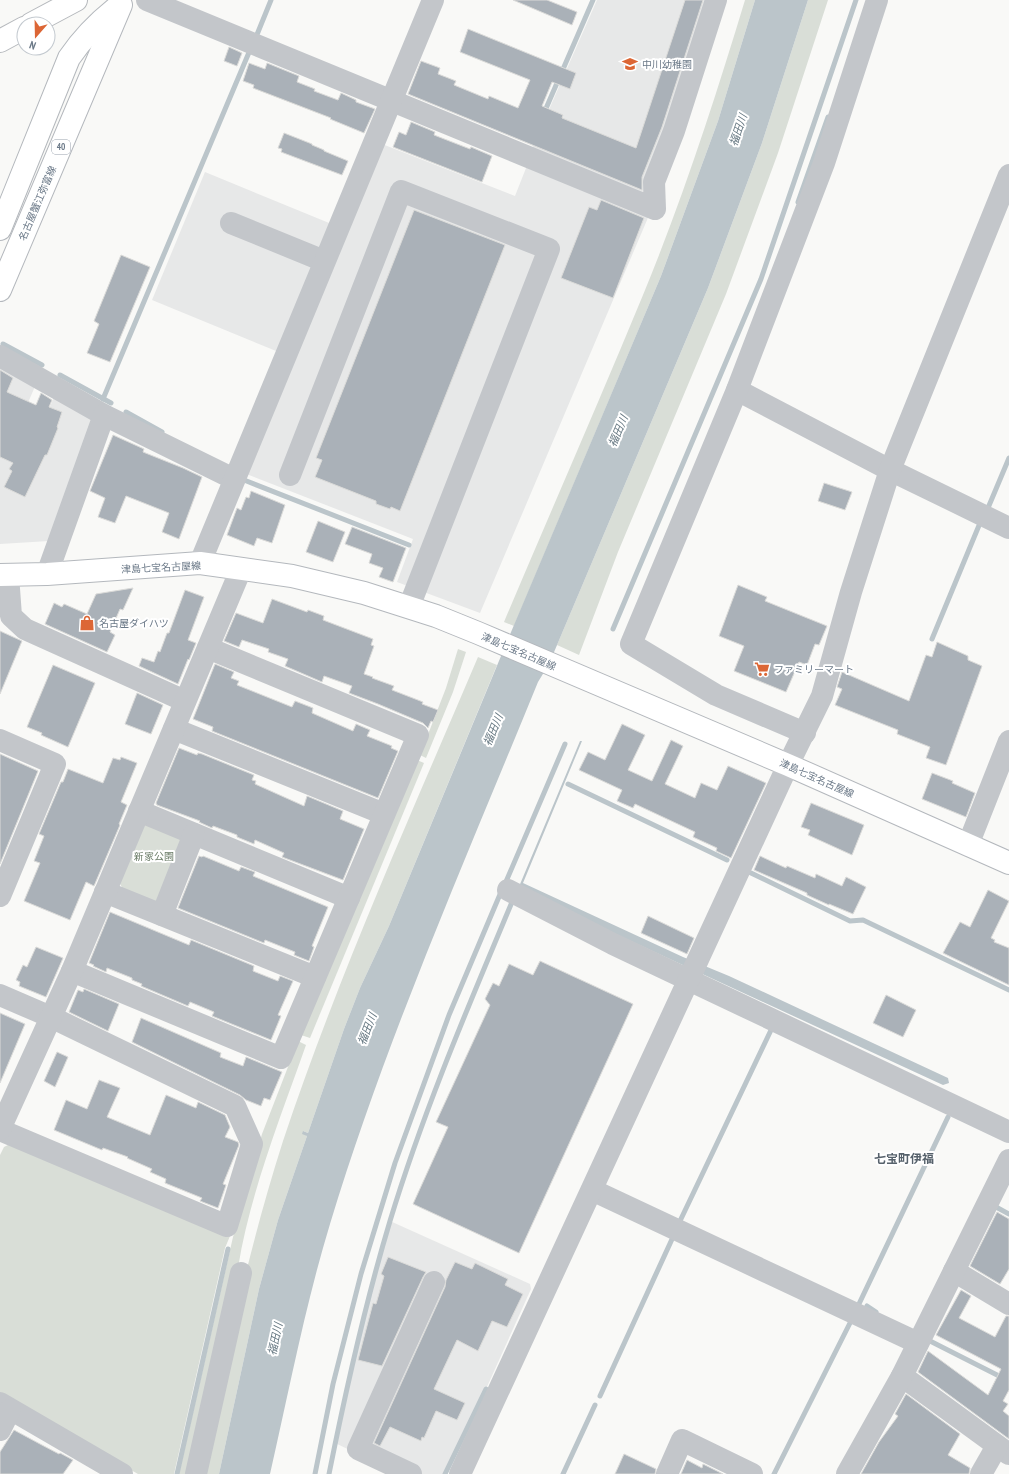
<svg xmlns="http://www.w3.org/2000/svg" width="1009" height="1474" font-family="'PT Sans Narrow','Noto Sans JP',sans-serif">
<style>
.built{fill:#e7e8e8}
.green{fill:#d9ded7}
.water{fill:#bbc5ca}
.lines{fill:none;stroke-linecap:round;stroke-linejoin:round}
.stream{stroke:#bbc5ca;stroke-width:5}
.building{fill:#aab1b8;stroke:#dbdbd9}
.major-casing{stroke:#b4b8bd;stroke-width:24}
.highway-casing{stroke:#b6b9bd;stroke-width:24}
.minor{stroke:#c3c6ca;stroke-width:22}
.major{stroke:#fff;stroke-width:22}
.highway{stroke:#fff;stroke-width:22}
.labels{text-anchor:middle;stroke-width:4;stroke-linejoin:round;paint-order:stroke}
.shield{fill:#fff;stroke:#97a0ab;stroke-width:1}
.shield-label{font-size:9px;font-weight:bold;fill:#6a7887}
.poi-label{font-size:10px;fill:#6a7887;stroke:#fff;text-anchor:start}
.street-label{font-size:10px;fill:#6a7887;stroke:#fff}
.park-label{font-size:10px;fill:#677964;stroke:#fff}
.water-label{font-size:11px;font-style:italic;fill:#667882;stroke:#fff}
.quarter-label{font-size:12px;font-weight:bold;fill:#57626c;stroke:#fff}
</style>
<rect width="100%" height="100%" fill="#f9f9f7"/>
<!-- built -->
<g class="built">
<path d="M597,0H713L642,198L530,153Z"/>
<path d="M382,144L515,196L528,163L650,213L480,613L397,582L413,539L244,473Z"/>
<path d="M205,172L334,225L281,353L152,300Z"/>
<path d="M0,363L36,384L12,440L32,448L55,395L95,418L49,541L0,544Z"/>
<path d="M390,1221L530,1284L531,1289L486,1389L445,1474H400L335,1443L347,1386L374,1278Z"/>
</g>
<!-- green -->
<g class="green">
<path d="M745,0H755L718,121L661,276L514,626L504,622C550,513 598,404 643,295C683,198 715,99 745,0Z"/>
<path d="M808,0H828L778,153L726,294L618,552L579,655L557,645L708,288L762,143Z"/>
<path d="M458,649L466,652L453,692L426,758L420,755L446,688Z"/>
<path d="M478,657L497,665L389,926L360,988L344,1029L308,1133L303,1131L307,1136L278,1220L259,1289L219,1474H200C225,1362 248,1250 283,1141C338,976 410,817 478,657Z"/>
<path d="M417,760L424,763L310,1038L301,1035Z"/>
<path d="M147,822L185,841L160,900L154,904L124,891L119,882L140,826Z"/>
<path d="M298,1041L306,1045C281,1116 250,1193 238,1268L191,1474H179L233,1237L262,1134Z"/>
<path d="M12,1143L230,1236L225,1248L174,1474H138L13,1403L0,1394V1155L4,1147Z"/>
</g>
<!-- water -->
<g class="water">
<path d="M755,0H808L762,143L708,288L686,340L549,664L538,682C465,861 386,1039 330,1224C305,1306 289,1391 270,1474H219L259,1289L278,1220L307,1136L302,1134L303,1131L308,1133L344,1029L360,988L389,926L506,644L661,276L718,121Z"/>
<path d="M580,741H582L523,883L683,957L729,976L948,1078L949,1083L943,1085L518,889Z"/>
</g>
<g class="lines">
<!-- stream -->
<g class="stream">
<path d="M256,37L271,0"/>
<path d="M544,113L593,0"/>
<path d="M798,202L828,117"/>
<path d="M3,344L42,365"/>
<path d="M60,375L111,403"/>
<path d="M103,399L250,50"/>
<path d="M126,412L162,432"/>
<path d="M244,480L409,545"/>
<path d="M988,508L1009,458"/>
<path d="M613,629L761,279L856,0"/>
<path d="M932,639L980,523"/>
<path d="M568,784L727,860"/>
<path d="M751,873L850,921L863,920L1009,990"/>
<path d="M505,884L565,744"/>
<path d="M996,1207L1009,1214"/>
<path d="M680,1221L772,1028"/>
<path d="M858,1306L948,1117"/>
<path d="M867,1306L876,1312"/>
<path d="M930,1341L1009,1381"/>
<path d="M600,1396L673,1237"/>
<path d="M177,1474L228,1249"/>
<path d="M315,1474L333,1384L361,1274L395,1163L449,1015L501,892"/>
<path d="M329,1474C346,1389 365,1304 390,1221C423,1112 468,1007 512,902"/>
<path d="M445,1474L486,1389"/>
<path d="M563,1474L595,1405"/>
<path d="M774,1474L852,1319"/>
</g>
</g>
<!-- building -->
<g class="building">
<path d="M513,0H547L577,12L572,25Z"/>
<path d="M685,0H703L662,127L642,177V190L408,94L421,61L440,68L438,74L456,81L454,85L488,99L489,96L518,108L530,80L460,52L468,29L576,73L570,89L552,82L542,106L563,115L562,118L636,148Z"/>
<path d="M229,47L242,53L237,66L224,61Z"/>
<path d="M249,63L265,69L267,63L299,76L297,82L315,89L314,91L338,100L341,93L356,100V102L375,109L364,133L330,119L331,118L253,88L254,85L243,81Z"/>
<path d="M411,122L435,132L434,135L470,149L471,147L492,156L482,182L393,147L399,132L406,135Z"/>
<path d="M284,133L312,144V145L324,150V151L348,161L342,175L281,152L282,149L278,148Z"/>
<path d="M601,200L644,218L613,298L561,278L589,207L597,210Z"/>
<path d="M414,210L505,245L400,511L391,507L390,509L376,504V501L315,477L322,460L316,458Z"/>
<path d="M121,255L150,267L110,362L87,353L99,324L94,321Z"/>
<path d="M0,370L13,378L7,392L36,405L41,393L52,400L49,407L62,412L57,427L58,428L47,455H45L25,497L4,487L12,471L9,469L13,463L0,457Z"/>
<path d="M113,435L144,449L143,452L183,468L202,477L179,539L162,532L169,513L126,496L115,523L98,517L105,498L90,491Z"/>
<path d="M824,483L852,492L845,510L818,501Z"/>
<path d="M251,491L285,505L272,543L257,538L254,546L227,535L237,508L241,510L246,497L249,498Z"/>
<path d="M318,521L345,532L333,562L306,552Z"/>
<path d="M352,527L406,548L393,582L379,577L383,568L369,563L372,554L345,544Z"/>
<path d="M738,585L767,597L765,601L827,626L819,645L815,644L807,665L799,662L786,692L734,671L744,646L719,636Z"/>
<path d="M133,588L123,610L120,609L110,632L115,635L107,652L45,624L54,603L62,607L64,604L87,614L96,594Z"/>
<path d="M185,590L204,597L188,640L196,643L189,660L188,659L178,684L139,666L142,658L154,662L158,651L160,652L167,633H169Z"/>
<path d="M272,599L307,612L308,610L324,616L323,620L373,639L371,645L374,646L364,674L373,677L372,678L394,686L392,690L423,702L422,704L438,710L433,722L431,721L428,728L423,723L378,704L349,693L352,686L324,676L322,682L285,666L288,659L268,652L269,649L242,640L239,647L224,641L236,613L263,623Z"/>
<path d="M0,631L22,641L0,694Z"/>
<path d="M937,642L968,656V660L982,666L946,765L926,758L930,747L897,734L898,730L835,705L842,689L837,687L842,672L909,701L926,655L932,657Z"/>
<path d="M215,664L234,672L231,678L239,681L237,685L292,707L295,701L313,708L312,713L353,731L356,724L370,730L367,736L392,746L391,748L398,751L378,798L212,731L213,727L193,719Z"/>
<path d="M53,665L95,683L68,747L41,735L42,733L27,727Z"/>
<path d="M137,693L163,705L151,734L125,724Z"/>
<path d="M622,724L645,735L628,770L652,781L671,740L683,746L665,784L695,798L701,783L717,790L728,766L766,783L731,858L716,851L717,848L693,837L695,832L635,804L633,808L617,801L622,790L579,770L588,752L605,760Z"/>
<path d="M179,748L197,755L198,753L202,754L254,775L252,780L256,781L255,784L304,806L307,796L343,811L340,819L364,829L343,880L282,857L284,853L255,840L254,844L237,837V835L213,826L212,828L199,822L200,821L157,805L156,803Z"/>
<path d="M0,754L38,771L0,864Z"/>
<path d="M121,757L137,763L121,802L127,805L119,824L120,825L94,886L86,882L70,920L24,901L40,863L34,861L44,836L39,834L61,782H63L68,769L103,783L113,758L120,760Z"/>
<path d="M932,773L953,781L952,783L975,793L966,817L922,799Z"/>
<path d="M811,803L864,825L852,855L808,835L810,830L801,827Z"/>
<path d="M199,856L202,857L203,856L239,871L241,867L255,872L253,876L328,907L312,946L314,947L309,961L294,955L295,952L265,940L264,943L178,908Z"/>
<path d="M760,856L786,868L787,866L815,878L816,874L842,886L846,877L866,887L853,914L829,904V905L807,895V893L754,870Z"/>
<path d="M988,890L1009,901L991,938L995,940L994,942L1009,948V985L943,953L960,922L970,927Z"/>
<path d="M110,912L189,945L191,940L254,966L253,971L278,981L280,976L293,981L278,1015L281,1016L271,1040L212,1016L214,1012L190,1002L188,1006L141,986L142,984L132,980V978L107,968L106,972L93,966L94,965L89,963Z"/>
<path d="M648,916L694,938L687,954L641,933Z"/>
<path d="M36,947L63,958L46,997L19,986L20,982L16,980L23,965L27,967Z"/>
<path d="M540,961L633,1004L519,1253L413,1204L448,1127L436,1122L490,1005L485,999L493,983L499,986L509,964L533,975Z"/>
<path d="M84,989L119,1004L108,1031L69,1012L78,990L83,992Z"/>
<path d="M886,995L916,1010L903,1037L873,1023Z"/>
<path d="M0,1013L25,1024L0,1083Z"/>
<path d="M141,1018L221,1053L220,1057L243,1066L246,1057L282,1072L270,1100L264,1098L261,1106L246,1100L240,1095L132,1042Z"/>
<path d="M57,1052L68,1057L55,1087L44,1081Z"/>
<path d="M99,1080L120,1088L107,1117L150,1135L166,1095L196,1108L198,1102L225,1115L230,1127L225,1137L238,1142L239,1145L223,1184L226,1185L218,1208L200,1201L202,1198L165,1183L166,1179L150,1172L152,1169L127,1158L128,1157L103,1148L102,1150L54,1130L66,1100L87,1109Z"/>
<path d="M997,1212L1009,1219V1269L1000,1284L970,1266Z"/>
<path d="M388,1257L426,1272L423,1277L382,1366L358,1360L373,1303L376,1304L384,1276L381,1274Z"/>
<path d="M455,1262L472,1269L475,1263L508,1279L505,1285L523,1294L507,1327L492,1321L478,1351L457,1340L434,1389L465,1403L457,1420L436,1411L424,1438L422,1437L421,1441L390,1427L380,1446L374,1443L445,1287L446,1280Z"/>
<path d="M961,1290L971,1296L959,1318L995,1337L1006,1316H1009V1390L1003,1401L1008,1404L1003,1411L1009,1416V1439L918,1372L928,1351L988,1395L1001,1369L936,1335Z"/>
<path d="M906,1394L960,1434L948,1455L970,1468L969,1474H861L879,1442L898,1416L895,1414Z"/>
<path d="M14,1430L40,1444L59,1454L60,1453L73,1460L63,1474H0V1452Z"/>
<path d="M624,1454L656,1469L655,1474H615Z"/>
<path d="M687,1460L702,1468L703,1464L723,1474H681Z"/>
</g>
<g class="lines">
<!-- major casing -->
<g class="major-casing">
<g id="major">
<path d="M0,229L69,58C84,36 99,21 120,5"/>
<path d="M0,290L121,5"/>
<path d="M0,575L47,574L200,563L292,576L364,593L436,616L478,633L788,765L1009,863"/>
</g>
</g>
<!-- highway casing -->
<g class="highway-casing">
<g id="highway">
<path d="M31,24L76,0"/>
<path d="M0,41L24,28"/>
</g>
</g>
<!-- minor -->
<g class="minor">
<path d="M147,0L655,209L654,182L674,131L716,0"/>
<path d="M231,223L324,261"/>
<path d="M0,356L104,415L234,479"/>
<path d="M737,390L890,470L1009,528"/>
<path d="M290,475L401,191L549,249L409,607"/>
<path d="M200,563L433,0"/>
<path d="M47,574L104,415"/>
<path d="M8,575L11,616L25,629L185,701"/>
<path d="M174,729L384,814"/>
<path d="M805,733L716,695L631,644L737,390L824,163L877,0"/>
<path d="M0,740L55,764L0,896"/>
<path d="M139,811L349,898"/>
<path d="M968,845L1009,741"/>
<path d="M508,890L613,944L1009,1132"/>
<path d="M105,892L315,977"/>
<path d="M162,915L194,834"/>
<path d="M72,971L281,1058L418,735L208,648"/>
<path d="M0,995L51,1017L235,1106L252,1144L227,1226L0,1130"/>
<path d="M0,1129L72,971L241,569"/>
<path d="M592,1190L918,1343"/>
<path d="M954,1271L1009,1304"/>
<path d="M902,1376L1009,1454"/>
<path d="M0,1403L122,1474"/>
<path d="M0,1430L10,1410"/>
<path d="M196,1474L241,1273"/>
<path d="M411,1474L358,1449L434,1282"/>
<path d="M460,1474L788,765L822,696L851,592L890,470L1009,175"/>
<path d="M667,1474L682,1440L752,1474"/>
<path d="M847,1474L902,1376L1009,1160"/>
<path d="M981,1474L997,1446"/>
</g>
<!-- major -->
<use href="#major" class="major"/>
<!-- highway -->
<use href="#highway" class="highway"/>
</g>
<!-- icons -->
<defs>
<g id="school-bare" transform="scale(1.2)"><path d="M0-5L7-2L0 1L-7-2ZM-4 1L0 2.5L4 1V4Q0 6-4 4Z" fill="#dc6635" stroke="#fff" stroke-width="2.5" paint-order="stroke"/></g>
<g id="shop-bare" transform="scale(1.2)"><path d="M-5-2.5h2.3a2.7 3.5 0 0 1 5.4 0H5L5.5 6h-11ZM-1.5-2.5h3a1.5 2.3 0 0 0-3 0Z" fill="#dc6635" stroke="#fff" stroke-width="2.5" paint-order="stroke"/></g>
<g id="supermarket-bare" transform="scale(1.2)"><path d="M-6-5.5h2.5l.6 2H6L4.5 2H-2.5L-4.4-4H-6ZM-1.5 3.2a1.3 1.3 0 1 0 .1 0ZM3 3.2a1.3 1.3 0 1 0 .1 0Z" fill="#dc6635" stroke="#fff" stroke-width="2.5" paint-order="stroke"/></g>
</defs>
<g fill-rule="evenodd">
<use href="#school-bare" x="630" y="64"/>
<use href="#shop-bare" x="87" y="623"/>
<use href="#supermarket-bare" x="762" y="669"/>
</g>
<g class="labels">
<!-- shield labels -->
<rect class="shield" x="52" y="140" width="18" height="14" rx="3"/>
<g class="shield-label">
<text x="61" y="150">40</text>
</g>
<!-- poi labels -->
<g class="poi-label">
<text x="642" y="68">中川幼稚園</text>
<text x="99" y="627">名古屋ダイハツ</text>
<text x="774" y="673">ファミリーマート</text>
</g>
<!-- street labels -->
<g class="street-label">
<text transform="translate(37 203) rotate(-67)" y="4">名古屋蟹江弥富線</text>
<text transform="translate(161 567) rotate(-3)" y="4">津島七宝名古屋線</text>
<text transform="translate(519 651) rotate(23)" y="4">津島七宝名古屋線</text>
<text transform="translate(817 778) rotate(24)" y="4">津島七宝名古屋線</text>
</g>
<!-- park labels -->
<g class="park-label">
<text x="154" y="860">新家公園</text>
</g>
<!-- water labels -->
<g class="water-label">
<text transform="translate(738 130) rotate(-71)" y="4">福田川</text>
<text transform="translate(618 431) rotate(-67)" y="4">福田川</text>
<text transform="translate(493 730) rotate(-67)" y="4">福田川</text>
<text transform="translate(367 1029) rotate(-69)" y="4">福田川</text>
<text transform="translate(275 1339) rotate(-78)" y="4">福田川</text>
</g>
<!-- quarter labels -->
<g class="quarter-label">
<text x="904" y="1163">七宝町伊福</text>
</g>
</g>
<!-- north arrow -->
<g transform="translate(36 36) rotate(200)"><circle r="19" fill="#ffffff" stroke="#c3c9cf"/>
<path d="M0-3L7 15L0 10L-7 15Z" fill="#dc6635"/>
<text y="-6" font-size="11" font-weight="bold" text-anchor="middle" fill="#6a7887">N</text>
</g>
</svg>
